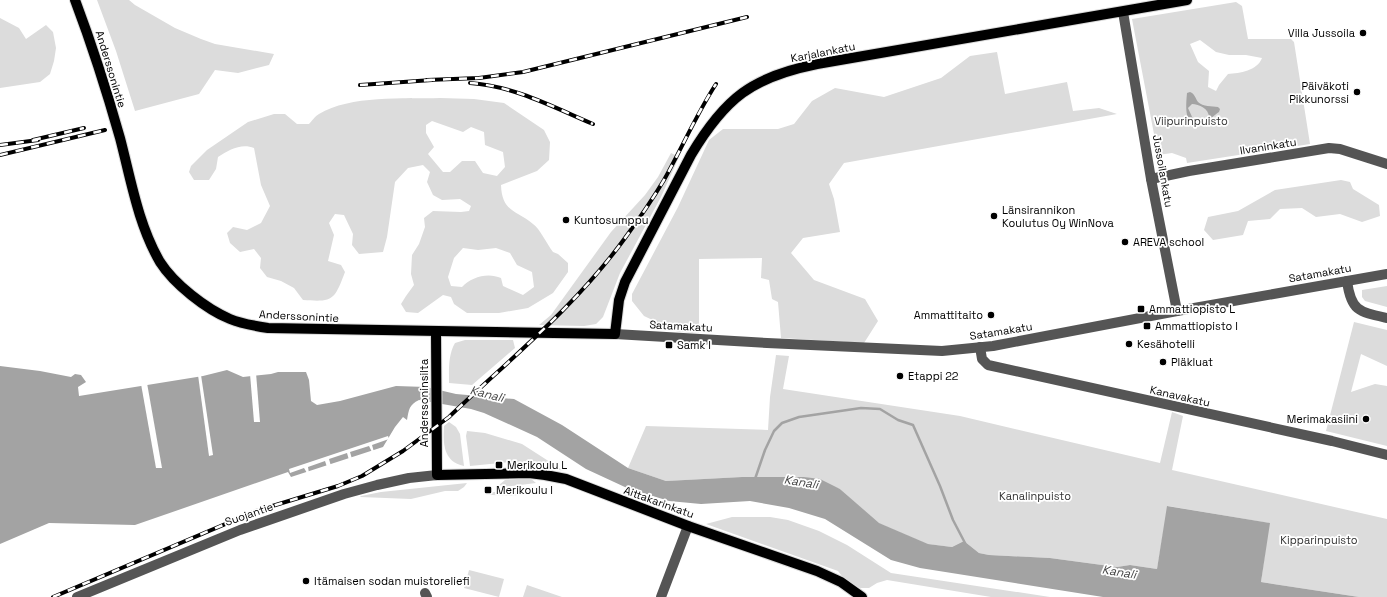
<svg xmlns="http://www.w3.org/2000/svg" width="1387" height="597" font-family="'Space Grotesk',sans-serif">
<style>
.green{fill:#dcdcdc;fill-rule:evenodd}
.water{fill:#a3a3a3;fill-rule:evenodd}
.pier{fill:#fff}
.lines{fill:none;stroke-linecap:round;stroke-linejoin:round}
.stream{stroke:#a3a3a3;stroke-width:2.5}
.major-casing{stroke:#dbdbdb;stroke-width:12}
.minor{stroke:#555;stroke-width:10}
.major{stroke:#000;stroke-width:10}
.rail-casing{stroke:#000;stroke-width:4}
.rail{stroke:#fff;stroke-width:2.5;stroke-dasharray:8;stroke-linecap:butt}
.poi-dot{fill:#000;stroke:#fff;stroke-width:1.5}
.labels{text-anchor:middle;stroke-width:3.5;stroke-linejoin:round;paint-order:stroke}
.poi-label{font-size:11px;fill:#000;stroke:#fff;text-anchor:start}
.street-label{font-size:11px;fill:#000;stroke:#fff}
.park-label{font-size:11px;fill:#333;stroke:#fff}
.water-label{font-size:12px;font-style:italic;fill:#444;stroke:#fff}
</style>
<rect width="100%" height="100%" fill="#fff"/>
<!-- green -->
<g class="green">
<path d="M97,0H129L135,5L175,28L201,39L215,44L274,54L269,65L238,73L215,70L199,94L135,111L116,51Z"/>
<path d="M1236,2L1242,6L1248,39H1291L1294,42L1310,144L1187,163L1186,158L1172,153L1158,155L1132,19ZM1200,40L1216,52L1229,55H1246L1262,58C1257,71 1240,73 1228,74L1219,85L1216,91L1208,87L1209,71L1198,62L1190,44Z"/>
<path d="M0,18L19,28L26,39L46,25L53,32L56,48L54,61L50,74L40,82L0,88Z"/>
<path d="M997,52L1005,94L1067,82L1073,111L1099,108L1117,114L844,163L829,184L834,199L840,232L803,238L791,253L814,280L865,299L878,321L864,343L781,338L778,302L772,299L769,280L761,278L762,258L699,259V333L678,332L644,316L632,301V294L678,207L709,140L723,129H778L794,124L812,101L835,88L884,97L941,78L970,56Z"/>
<path d="M440,98L474,99L504,103L544,130L550,142L549,160L537,171L501,185C502,212 516,210 533,224C540,229 547,244 553,252L558,254L568,263V272L553,293L528,308L499,313H467L454,304L451,297L443,295L418,313L406,312L401,304L406,296L414,285L411,274L412,255L419,244L425,227L424,218L433,211L461,212L469,211L471,206L460,199L442,200L433,195L427,182L430,172L423,165L408,168L395,182L387,237L383,252L359,254L352,245L353,234L344,215L335,214L329,223L334,235L328,261L341,265L345,272C334,301 333,302 303,300L294,288L281,281L267,277L260,268L261,258L254,249L240,252L230,243L227,233L233,227L247,230L261,223L270,206L261,185L254,148C241,143 229,150 218,157L216,169L209,180H194L189,172L191,166L207,150L248,122L274,114H285L297,124H309C312,121 315,116 319,114C350,95 404,99 440,98ZM432,121L463,132L471,127L484,132L485,145L503,152L505,167L497,176L483,173L475,161H462L450,172H443L428,154L434,147L426,133V125ZM463,248L478,250L496,248L510,253L517,265L532,272L534,287L523,295L503,286L501,278C488,272 471,277 462,287L451,286L448,277L454,258Z"/>
<path d="M671,153L679,157L661,197L620,273L603,317L596,324L584,326L539,325L551,315L611,232L645,195L658,177Z"/>
<path d="M1341,180L1350,182L1353,189L1379,205L1380,216L1362,222L1340,214L1316,217L1302,208L1280,209L1270,219L1248,221L1243,235L1213,240L1204,230L1208,217L1238,211L1275,190Z"/>
<path d="M1387,286V307L1365,301L1362,297V290Z"/>
<path d="M1354,322L1387,330V366L1361,354L1351,392L1375,384L1387,386V446L1326,431Z"/>
<path d="M465,340H513L515,348L472,385L449,383C449,370 448,355 455,343Z"/>
<path d="M776,355L789,356L783,389L960,416L1160,463L1172,412L1183,416L1172,470L1387,519V597H1359L1261,582L1269,523L1168,506L1157,569L1130,565L1117,567L1050,558L989,555L979,553L964,541L952,547L927,544L878,523L840,489L804,477H742L666,481L628,468L646,426L768,430L770,397Z"/>
<path d="M449,422L456,427L460,434L464,466C443,462 443,443 444,426Z"/>
<path d="M467,431L485,433L522,444L564,471H563L546,466L510,462L470,466L466,436Z"/>
<path d="M530,478L536,483L505,487L499,485L505,480Z"/>
<path d="M467,483L464,487L458,491H445L411,499L360,497L361,496L381,492Z"/>
<path d="M537,488L538,489C524,498 503,495 487,495L484,493Z"/>
<path d="M732,517H770L788,520L819,531L847,545L891,573L1050,597H991L887,580L877,583L869,588H860L844,579L838,571L706,524Z"/>
<path d="M469,570L504,579L499,597L464,588Z"/>
<path d="M527,585L562,597H523Z"/>
</g>
<!-- water -->
<g class="water">
<path d="M1190,92C1195,94 1195,98 1198,102C1203,107 1212,106 1218,107L1220,109L1219,112C1214,115 1209,121 1204,123C1183,131 1186,105 1187,93ZM1192,104C1199,104 1209,109 1209,117C1203,121 1199,122 1193,119L1188,108Z"/>
<path d="M0,366L40,371L71,377L75,374L81,375L86,382L78,387L79,396L203,376L227,370L243,377L271,374L278,372H306L309,380L311,401L317,405L340,401L396,386L426,387L456,394L514,399L562,425L628,468L666,481L742,477H804L820,479L840,489L879,523L928,544L952,547L964,541L979,553L989,555L1050,558L1117,567L1130,565L1157,569L1167,506L1270,523L1261,582L1359,597H1103L920,568L891,560L825,519L789,508L750,501L701,504L669,501L627,488L586,469L537,437L484,413L471,409L419,400C409,405 409,409 407,420L403,417L395,427L383,447L291,477L288,472L135,525L49,523L0,544Z"/>
</g>
<!-- pier -->
<g class="pier">
<path d="M256,373L260,422H254L250,374Z"/>
<path d="M198,375H201L213,455L209,456Z"/>
<path d="M147,383L162,468H156L141,384Z"/>
<path d="M388,436L389,439L372,445L374,452H372L369,446L350,452L352,459L349,460L347,453L329,459L331,466L327,467L325,461L308,467L309,473H307L304,468L290,473L289,469Z"/>
</g>
<g class="lines">
<!-- stream -->
<path class="stream" d="M755,479L765,450L774,431L782,423L799,417L861,408L880,409L898,420L913,425L940,486L953,520L965,543"/>
<!-- major casing -->
<g class="major-casing">
<g id="major">
<path d="M75,0C92,45 107,92 120,138C131,180 138,224 160,262C174,284 206,309 230,319C242,324 255,326 268,328L615,334L619,300L625,282L691,155C725,98 752,77 817,64L1187,0"/>
<path d="M436,332L437,475L529,473L545,475L566,479L688,526L817,571L841,582L862,597"/>
</g>
</g>
<!-- minor -->
<g class="minor">
<path d="M1123,12L1151,179L1177,311"/>
<path d="M1151,179L1189,171L1329,148L1340,149L1387,164"/>
<path d="M1347,281C1351,311 1359,312 1387,318"/>
<path d="M615,334L767,343L942,351L993,346L1177,311L1387,274"/>
<path d="M980,347L982,359L988,365L1332,441L1387,455"/>
<path d="M425,593L427,597"/>
<path d="M77,597L240,530L344,494L377,485L409,478L437,475"/>
<path d="M661,597L688,526"/>
</g>
<!-- major -->
<use href="#major" class="major"/>
<!-- rail casing -->
<g class="rail-casing">
<g id="rail">
<path d="M427,80L479,78L523,72L747,17"/>
<path d="M470,83C514,86 553,107 593,124"/>
<path d="M360,85L432,80"/>
<path d="M33,140L84,128"/>
<path d="M0,145L38,140"/>
<path d="M0,155L105,130"/>
<path d="M53,597L256,511L338,486L362,476L403,451L449,417C510,359 576,306 625,238C639,219 652,200 664,180C682,148 696,115 716,84"/>
</g>
</g>
<!-- rail -->
<use href="#rail" class="rail"/>
</g>
<!-- markers -->
<g class="poi-dot">
<circle cx="1363" cy="33" r="4"/>
<circle cx="1357" cy="92" r="4"/>
<circle cx="994" cy="216" r="4"/>
<circle cx="566" cy="220" r="4"/>
<circle cx="1125" cy="242" r="4"/>
<rect x="1137" y="305" width="8" height="8" rx="2"/>
<circle cx="991" cy="315" r="4"/>
<rect x="1143" y="322" width="8" height="8" rx="2"/>
<circle cx="1129" cy="344" r="4"/>
<rect x="665" y="341" width="8" height="8" rx="2"/>
<circle cx="1163" cy="362" r="4"/>
<circle cx="900" cy="376" r="4"/>
<circle cx="1366" cy="419" r="4"/>
<rect x="495" y="461" width="8" height="8" rx="2"/>
<rect x="484" y="486" width="8" height="8" rx="2"/>
<circle cx="306" cy="581" r="4"/>
</g>
<g class="labels">
<!-- poi labels -->
<g class="poi-label">
<text x="1355" y="37" text-anchor="end">Villa Jussoila</text>
<text x="1349" y="90" text-anchor="end">Päiväkoti<tspan x="1349" dy="13">Pikkunorssi</tspan></text>
<text x="1002" y="214">Länsirannikon<tspan x="1002" dy="13">Koulutus Oy WinNova</tspan></text>
<text x="574" y="224">Kuntosumppu</text>
<text x="1133" y="246">AREVA school</text>
<text x="1149" y="313">Ammattiopisto L</text>
<text x="983" y="319" text-anchor="end">Ammattitaito</text>
<text x="1155" y="330">Ammattiopisto I</text>
<text x="1137" y="348">Kesähotelli</text>
<text x="677" y="349">Samk I</text>
<text x="1171" y="366">Pläkluat</text>
<text x="908" y="380">Etappi 22</text>
<text x="1358" y="423" text-anchor="end">Merimakasiini</text>
<text x="507" y="469">Merikoulu L</text>
<text x="496" y="494">Merikoulu I</text>
<text x="314" y="585">Itämaisen sodan muistoreliefi</text>
</g>
<!-- street labels -->
<g class="street-label">
<text transform="translate(823 52) rotate(-11)" y="4">Karjalankatu</text>
<text transform="translate(111 69) rotate(73)" y="4">Anderssonintie</text>
<text transform="translate(1268 146) rotate(-9)" y="4">Ilvaninkatu</text>
<text transform="translate(1163 171) rotate(80)" y="4">Jussoilankatu</text>
<text transform="translate(1320 273) rotate(-10)" y="4">Satamakatu</text>
<text transform="translate(299 316) rotate(3)" y="4">Anderssonintie</text>
<text transform="translate(681 326) rotate(3)" y="4">Satamakatu</text>
<text transform="translate(1001 331) rotate(-9)" y="4">Satamakatu</text>
<text transform="translate(1180 396) rotate(13)" y="4">Kanavakatu</text>
<text transform="translate(424 403) rotate(-90)" y="4">Anderssoninsilta</text>
<text transform="translate(659 502) rotate(20)" y="4">Aittakarinkatu</text>
<text transform="translate(249 514) rotate(-19)" y="4">Suojantie</text>
</g>
<!-- park labels -->
<g class="park-label">
<text x="1191" y="125">Viipurinpuisto</text>
<text x="1035" y="500">Kanalinpuisto</text>
<text x="1319" y="544">Kipparinpuisto</text>
</g>
<!-- water labels -->
<g class="water-label">
<text transform="translate(487 394) rotate(14)" y="4">Kanali</text>
<text transform="translate(801 482) rotate(9)" y="4">Kanali</text>
<text transform="translate(1119 572) rotate(9)" y="4">Kanali</text>
</g>
</g>
</svg>
